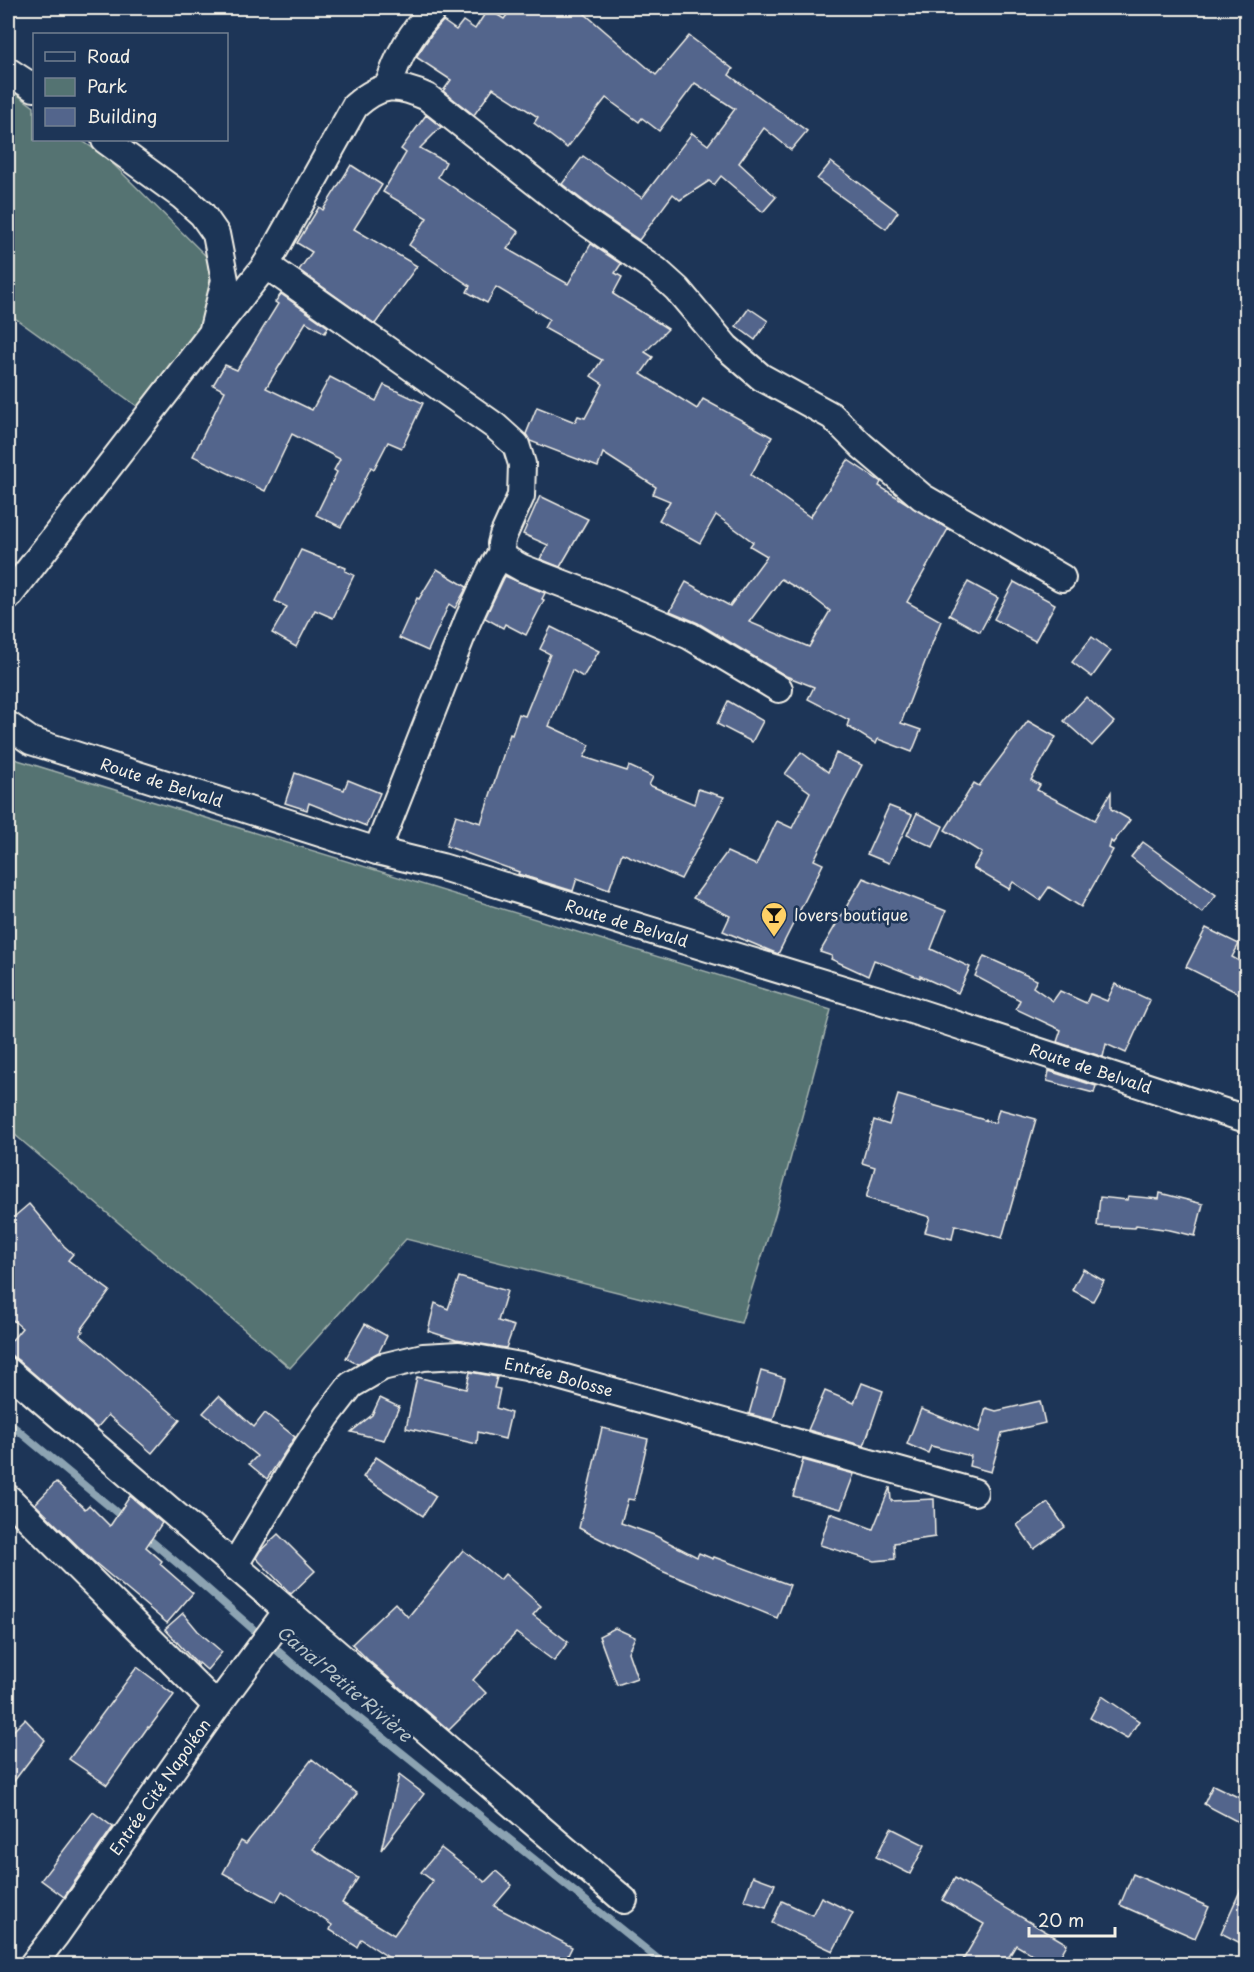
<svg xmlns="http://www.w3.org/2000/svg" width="1254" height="1972" font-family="'Playpen Sans',sans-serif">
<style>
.green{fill:#547372;stroke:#a4b2ad;stroke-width:1.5}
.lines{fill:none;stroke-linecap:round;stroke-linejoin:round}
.stream{stroke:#8ca3b2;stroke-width:8}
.building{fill:#53658c;stroke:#f4f1e8;stroke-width:1.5;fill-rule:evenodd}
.minor-casing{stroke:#f4f1e8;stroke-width:30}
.minor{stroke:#1d3557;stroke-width:26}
.labels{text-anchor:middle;stroke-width:5;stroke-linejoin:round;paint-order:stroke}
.street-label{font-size:16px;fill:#f4f1e8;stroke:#1d3557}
.poi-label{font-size:16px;fill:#f4f1e8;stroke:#1d3557;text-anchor:start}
.water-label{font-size:18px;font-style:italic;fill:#b7c4c8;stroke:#1d3557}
</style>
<rect width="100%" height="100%" fill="#1d3557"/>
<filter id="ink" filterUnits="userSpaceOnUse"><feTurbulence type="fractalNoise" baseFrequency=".0167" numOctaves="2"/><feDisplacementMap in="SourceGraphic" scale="12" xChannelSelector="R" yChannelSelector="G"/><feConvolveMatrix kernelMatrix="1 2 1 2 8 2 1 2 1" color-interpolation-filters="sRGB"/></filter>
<g filter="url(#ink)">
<!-- green -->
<g class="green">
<path d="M8,88L34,107V140H81L107,158L207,257L216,329L148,414L8,313Z"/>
<path d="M8,757L831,1010L775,1215L741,1323L406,1239L290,1368L8,1129Z"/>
</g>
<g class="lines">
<!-- stream -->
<g class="stream">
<path d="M8,1422L127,1521"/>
<path d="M144,1535L195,1578L304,1674L664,1964"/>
</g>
</g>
<!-- building -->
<g class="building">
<path d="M512,8H578L656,75L689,36L733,69L729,75L807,131L791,150L764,128L739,163L776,197L763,212L721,176L714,185L709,181L680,200L673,194L639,240L595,210L562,184L583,156L642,198L692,133L708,145L735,109L695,83L659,131L642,118L639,122L606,98L567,148L534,123L538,117L493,88L474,115L443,91L451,80L416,57L431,35L443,21L456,30L463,21L475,29L488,9L504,19Z"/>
<path d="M426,115L441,127L420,148L446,162L438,177L519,232L507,249L568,284L591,244L621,264L615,273L622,277L613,294L668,329L645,352L653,357L641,374L697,409L703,399L772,437L751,475L810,517L848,460L881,482L879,486L948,529L907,602L941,621L901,723L921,730L912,752L878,739L876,744L847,726L849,720L808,699L814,687L786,676L698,623L670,611L686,582L730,606L767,556L750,546L753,542L716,515L700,543L659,520L670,501L653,494L656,487L603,453L598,467L530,441L526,434L537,407L575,422L578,416L585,418L603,384L591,376L602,360L544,328L549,319L496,287L487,303L467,292L470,286L409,245L427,218L383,192L406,153L401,149ZM781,579L811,596L830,611L809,647L749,622Z"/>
<path d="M831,162L898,212L886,229L817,179Z"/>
<path d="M351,165L382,185L354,229L417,266L375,324L299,270L312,252L297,243L319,207L323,210Z"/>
<path d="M281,294L328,327L325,333L306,322L266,388L312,410L330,377L376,401L384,385L423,403L402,448L388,442L374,469L371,467L358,494L359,495L341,527L316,515L337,472L334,470L340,459L292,434L265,491L193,456L225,391L213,385L225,365L237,370L278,304L275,302Z"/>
<path d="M749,308L768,321L755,340L736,326Z"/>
<path d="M540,496L588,519L560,567L540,559L548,545L523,534Z"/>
<path d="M301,550L346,568L345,571L354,575L333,618L315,610L296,647L272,633L287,607L275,601Z"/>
<path d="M437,569L467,587L455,608L449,604L428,651L399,638L417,598L419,599Z"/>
<path d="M505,576L545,593L542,599L544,600L526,635L505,624L503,628L485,618Z"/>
<path d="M968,582L998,598L980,632L949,615Z"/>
<path d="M1014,582L1055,604L1035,641L994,619Z"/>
<path d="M551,627L599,651L583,677L572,670L549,726L590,745L584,757L627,771L629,766L653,777L649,785L694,804L698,789L724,797L681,879L622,853L609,890L577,878L573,891L518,874L519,872L446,846L456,815L481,823L510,734L512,735L519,714L525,716L550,654L540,649Z"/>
<path d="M1092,637L1111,651L1092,677L1072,662Z"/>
<path d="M1086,697L1114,722L1092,746L1064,721Z"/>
<path d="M728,701L763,721L752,742L717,724Z"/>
<path d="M1028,721L1056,737L1031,780L1040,785L1037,790L1095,820L1111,792V809L1130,820L1113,843L1111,841L1109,848L1113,850L1081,907L1049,887L1040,900L1013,882L1009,889L973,868L982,853L945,830L974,783L979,786Z"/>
<path d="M801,752L828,772L836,753L862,765L814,860L823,864L778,954L723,931L730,916L693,898L727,852L756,865L777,821L792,828L810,792L785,774Z"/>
<path d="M295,773L344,790L348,780L380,793L366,826L309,803L307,810L285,803Z"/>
<path d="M889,806L912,815L889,863L867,854Z"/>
<path d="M917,813L943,826L933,847L907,835Z"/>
<path d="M1143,842L1216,895L1202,913L1131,857Z"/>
<path d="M863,878L946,911L931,949L970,967L958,993L920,976V978L874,960L868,976L831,959L832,956L820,952Z"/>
<path d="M1206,928L1239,944L1232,957L1246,965V997L1186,967Z"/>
<path d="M984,956L1037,980L1033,987L1053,1001L1060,991L1086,1003L1090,994L1107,1001L1115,984L1150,1000L1126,1053L1106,1044L1103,1057L1057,1042L1061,1030L1016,1009L1020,1000L975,976Z"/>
<path d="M1049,1071L1096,1086L1094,1093L1047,1081Z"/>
<path d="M898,1095L995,1123L999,1109L1036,1119L1002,1238L955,1225L952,1239L925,1232L930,1217L866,1198L875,1167L862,1163L874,1120L889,1125Z"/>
<path d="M1160,1193L1203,1204L1195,1236L1170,1230L1136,1225L1135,1228L1097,1226L1100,1197L1127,1200L1128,1196L1159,1199Z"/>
<path d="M29,1204L64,1246L73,1254L68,1260L110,1291L81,1330L83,1331L80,1335L180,1420L152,1453L108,1415L97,1428L18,1360L8,1353V1345L22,1328L8,1316V1222Z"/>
<path d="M1083,1269L1104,1281L1093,1301L1072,1290Z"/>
<path d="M459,1277L507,1291L498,1321L514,1326L506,1348L456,1340L428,1331L435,1303L448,1309Z"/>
<path d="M365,1324L387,1336L379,1352L357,1364L346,1358Z"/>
<path d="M761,1371L785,1378L773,1420L749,1414Z"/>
<path d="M470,1372L497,1377L494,1388L500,1389L496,1408L511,1413L505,1439L478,1432L477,1444L406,1428L417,1377L466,1389Z"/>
<path d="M862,1383L883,1391L864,1446L808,1430L825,1391L854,1403Z"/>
<path d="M219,1396L254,1427L265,1413L295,1437L267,1479L249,1464L257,1456L203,1413Z"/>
<path d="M380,1398L399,1407L384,1440L351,1432L372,1415Z"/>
<path d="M1040,1401L1045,1423L1002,1433L991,1472L969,1466L971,1456L931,1446L928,1453L907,1444L921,1409L979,1432L986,1408L996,1411Z"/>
<path d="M602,1428L648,1439L634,1500L628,1499L621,1523L654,1535L697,1557L699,1553L713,1559L714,1557L790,1585L777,1618L664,1572L579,1528Z"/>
<path d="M376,1457L436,1496L423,1516L363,1477Z"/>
<path d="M803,1460L854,1474L841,1509L793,1496Z"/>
<path d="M56,1482L85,1509L89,1505L110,1526L130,1496L162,1523L146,1547L162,1561L160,1564L193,1593L167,1623L93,1561L35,1504Z"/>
<path d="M890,1487L891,1501L934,1499L935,1537L894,1543L895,1559L874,1561L820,1545L830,1513L873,1529Z"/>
<path d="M1048,1503L1065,1527L1034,1549L1017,1525Z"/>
<path d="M278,1534L315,1571L291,1594L256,1558L260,1551Z"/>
<path d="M463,1550L500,1580L505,1574L541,1606L533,1615L568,1642L554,1661L516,1633L473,1680L486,1693L449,1730L368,1660L352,1644L395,1603L408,1617Z"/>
<path d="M183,1613L198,1631L222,1652L207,1670L199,1663L198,1665L165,1629Z"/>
<path d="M615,1628L635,1637L628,1652L637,1678L617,1685L599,1636Z"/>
<path d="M137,1667L174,1695L149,1728L148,1727L107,1785L69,1759Z"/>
<path d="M1102,1696L1139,1721L1127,1739L1090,1718Z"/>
<path d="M25,1719L45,1740L8,1789V1736Z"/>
<path d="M312,1759L357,1794L313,1849L358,1878L342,1903L394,1935L433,1881L421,1872L441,1848L485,1882L496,1871L512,1885L494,1906L572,1947L563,1965H400L361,1939L357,1947L330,1930L332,1925L282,1891L276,1902L223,1873L241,1841L246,1844Z"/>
<path d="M399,1775L424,1794L381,1850Z"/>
<path d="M1213,1785L1246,1801V1826L1204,1804Z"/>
<path d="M93,1812L113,1827L64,1897L41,1880Z"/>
<path d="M891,1828L925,1845L910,1874L876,1857Z"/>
<path d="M1133,1874L1209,1907L1195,1938L1120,1905Z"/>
<path d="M753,1876L775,1884L766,1907L744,1900Z"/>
<path d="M955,1878L1067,1944L1055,1965H1050L1016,1945L1004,1965H960L984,1924L942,1900Z"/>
<path d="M1246,1878V1946L1221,1933Z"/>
<path d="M821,1897L853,1913L833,1951L772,1923L782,1901L812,1915Z"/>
</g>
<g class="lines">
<!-- minor casing -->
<g class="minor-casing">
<g id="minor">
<path d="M8,71L34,88"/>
<path d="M388,87C398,55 411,32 435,8"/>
<path d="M266,265L495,426L516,445L522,464L521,496L503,536L501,544L502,552L506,559L522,568L608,601L690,636L779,689"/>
<path d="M212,333L266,265L355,106C381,83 396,83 427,97L586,222L656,270L677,289L726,347L761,377L832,416L862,446L922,497L1062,578"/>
<path d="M8,597L212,333L225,280L216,234L202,214L183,197L105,140"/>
<path id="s1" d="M8,725L31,741L377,851L442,867L902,1007L1246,1119"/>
<path d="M377,851L468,620L490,572L502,552"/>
<path d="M8,1371L624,1900"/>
<path d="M8,1498L217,1706"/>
<path id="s2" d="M234,1566L296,1463L327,1416L351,1385L382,1367L423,1357L459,1355L526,1367L974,1492"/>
<path id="s3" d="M33,1964L55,1936L217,1706L287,1611"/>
</g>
</g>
<!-- minor -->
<use href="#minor" class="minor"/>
</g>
</g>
<!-- icons -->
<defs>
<g id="bar-pin" transform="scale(1.35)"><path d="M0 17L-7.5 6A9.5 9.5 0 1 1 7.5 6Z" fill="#ffd166" stroke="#1d3557"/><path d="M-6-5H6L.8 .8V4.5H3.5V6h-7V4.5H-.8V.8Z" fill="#111"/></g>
</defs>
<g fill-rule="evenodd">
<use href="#bar-pin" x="774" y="915"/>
</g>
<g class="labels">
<!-- street labels -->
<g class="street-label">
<text dy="6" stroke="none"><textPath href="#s1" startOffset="165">Route de Belvald</textPath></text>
<text dy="6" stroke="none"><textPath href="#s1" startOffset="651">Route de Belvald</textPath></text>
<text dy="6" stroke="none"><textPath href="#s1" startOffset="1137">Route de Belvald</textPath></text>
<text dy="6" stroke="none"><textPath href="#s2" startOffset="432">Entrée Bolosse</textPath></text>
<text dy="6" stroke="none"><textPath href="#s3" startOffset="218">Entrée Cité Napoléon</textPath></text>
</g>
<!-- poi labels -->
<g class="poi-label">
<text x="794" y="921">lovers boutique</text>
</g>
<!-- water labels -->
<g class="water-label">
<text transform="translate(344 1684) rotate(40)" y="6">Canal Petite Rivière</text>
</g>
</g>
<!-- margin -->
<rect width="1254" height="1972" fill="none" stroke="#1d3557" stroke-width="30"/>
<rect x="15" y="15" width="1224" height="1942" fill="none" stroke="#f4f1e8" stroke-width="2" filter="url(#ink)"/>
<!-- legend -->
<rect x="33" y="33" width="195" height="108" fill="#1d3557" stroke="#738091" stroke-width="1.5"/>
<rect x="45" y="52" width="30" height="9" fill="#1d3557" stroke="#738091" stroke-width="1.5"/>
<text x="87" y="63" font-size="18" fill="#f4f1e8">Road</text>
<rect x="45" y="78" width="30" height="18" fill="#547372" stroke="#738091" stroke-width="1.5"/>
<text x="87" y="93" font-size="18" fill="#f4f1e8">Park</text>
<rect x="45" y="108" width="30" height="18" fill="#53658c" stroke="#738091" stroke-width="1.5"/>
<text x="87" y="123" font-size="18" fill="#f4f1e8">Building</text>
<!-- scale -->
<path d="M1029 1927v9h86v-9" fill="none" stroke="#f4f1e8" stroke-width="3"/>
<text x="1038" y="1927" font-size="18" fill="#f4f1e8" stroke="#1d3557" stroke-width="4.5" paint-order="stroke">20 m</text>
</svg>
